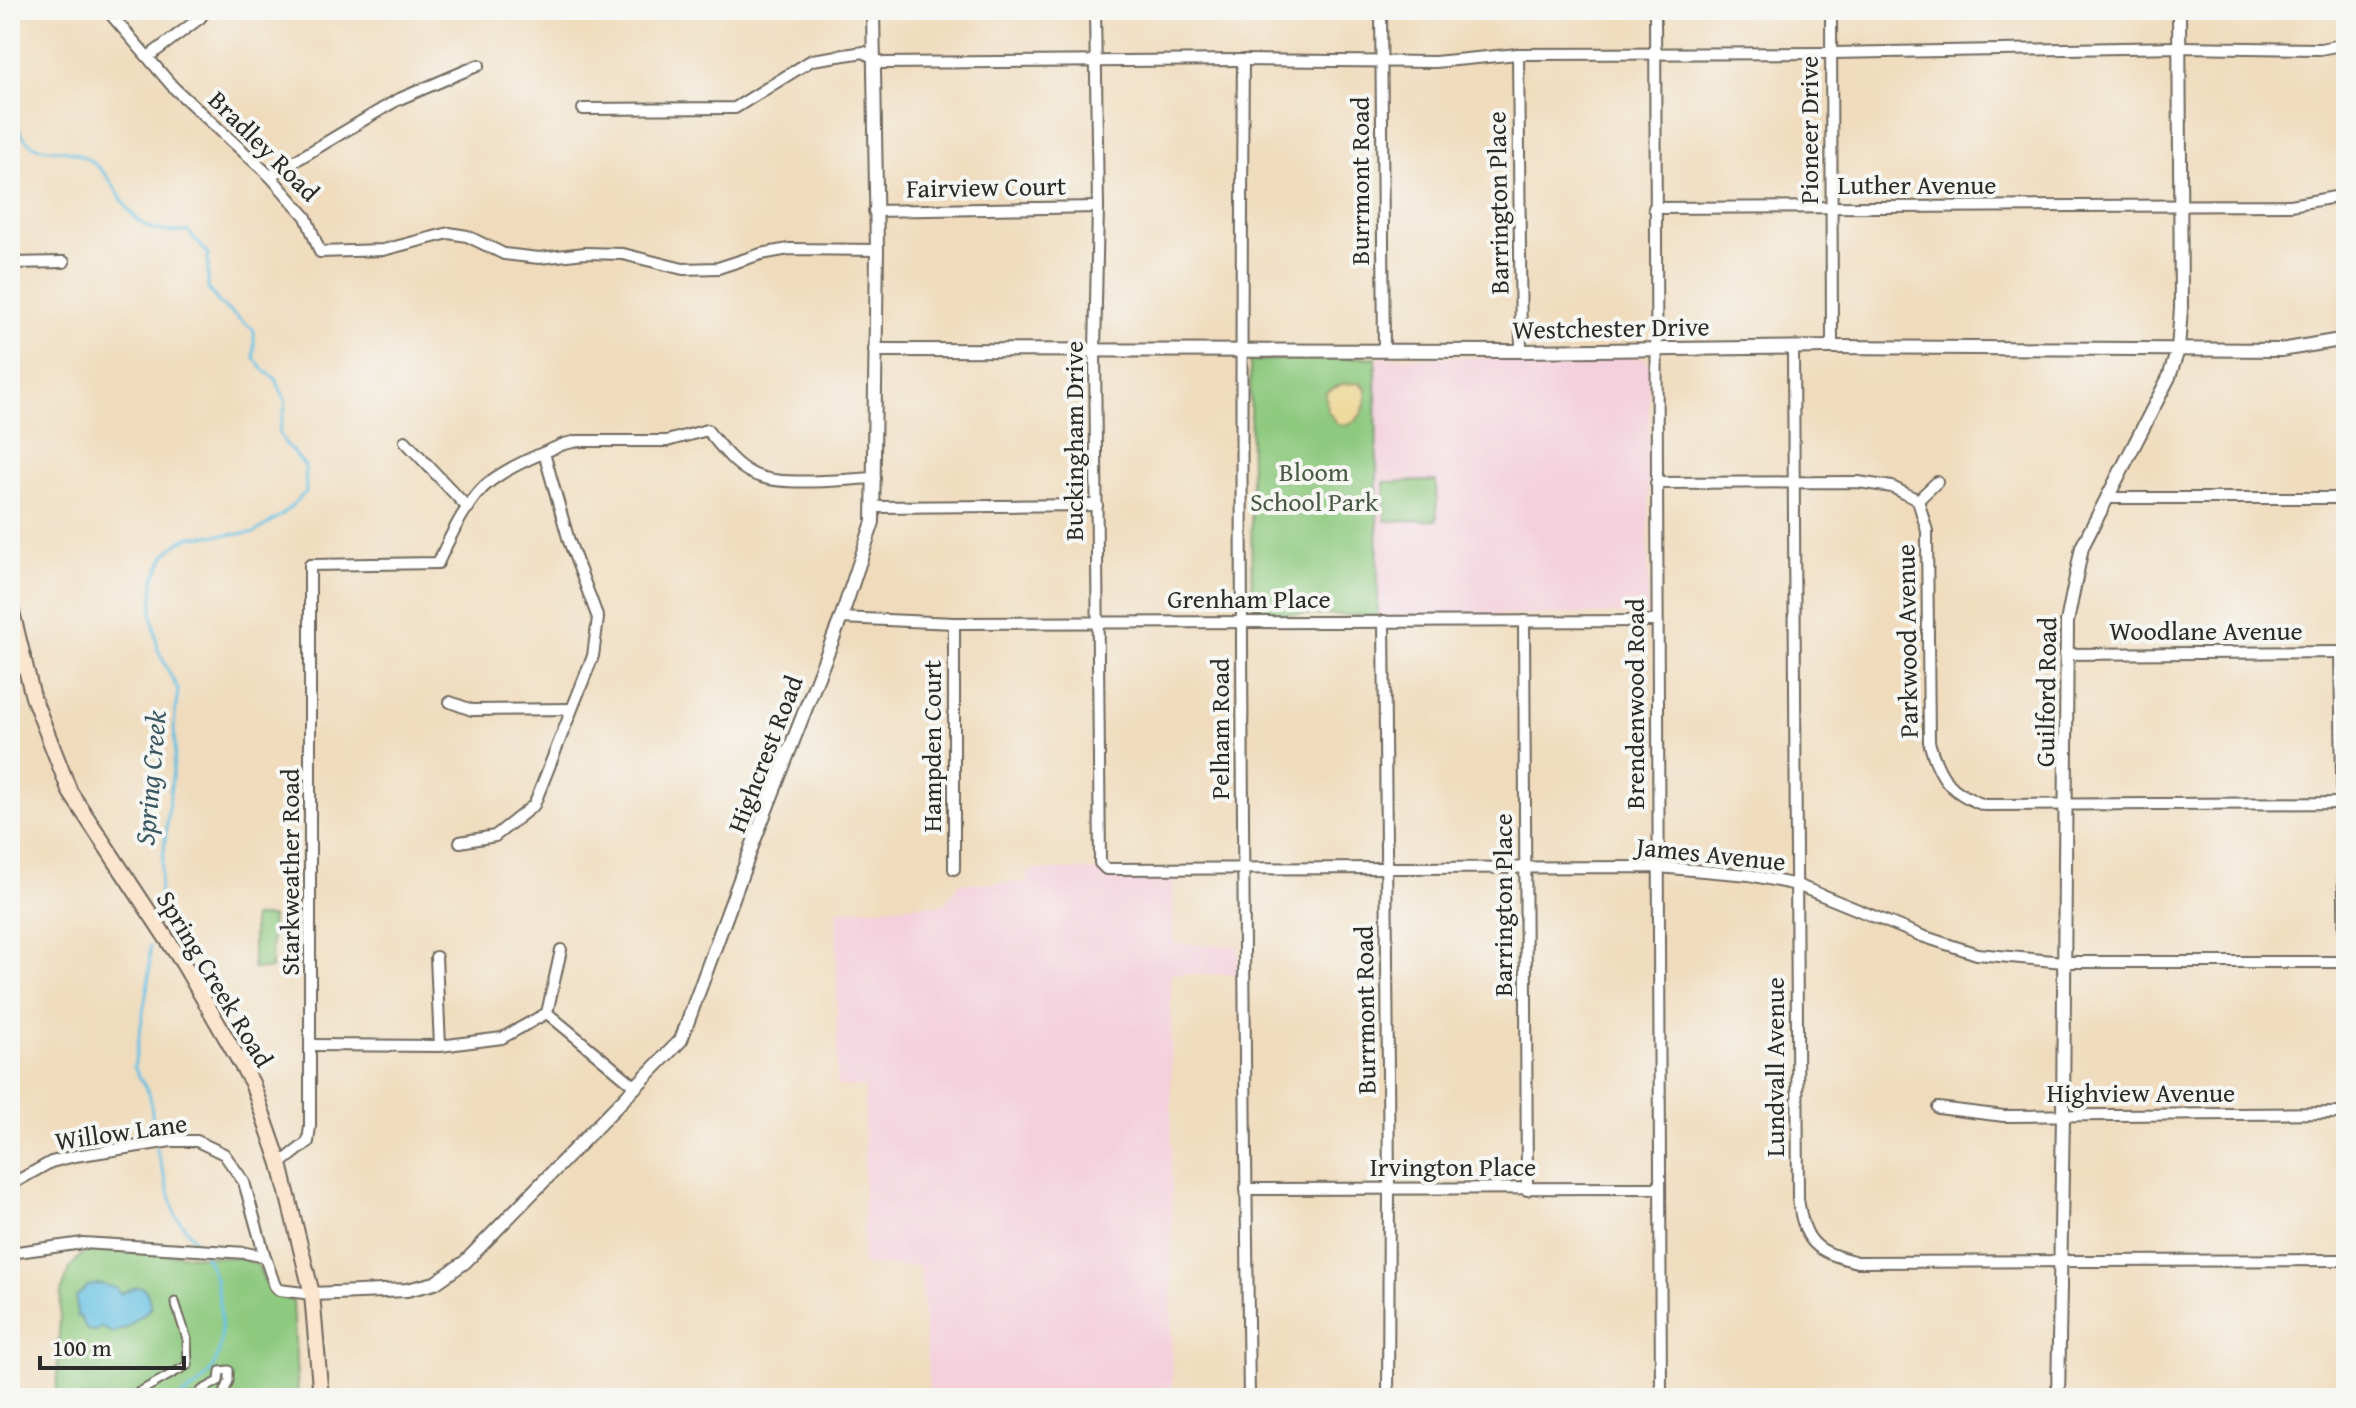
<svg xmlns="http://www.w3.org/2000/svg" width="2356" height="1408" font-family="'Gentium Book Plus',serif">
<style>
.built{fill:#f4cfdc}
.green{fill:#8dc97e;stroke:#5c7a54;stroke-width:2}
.sand{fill:#eeda9e;stroke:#8c8264;stroke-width:2}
.water{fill:#64c0e2;stroke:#487686;stroke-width:2}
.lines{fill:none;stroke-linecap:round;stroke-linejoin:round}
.stream{stroke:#64c0e2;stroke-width:3}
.pedestrian-casing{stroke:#70695e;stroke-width:11}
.minor-casing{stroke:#70695e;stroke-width:14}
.tertiary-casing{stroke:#70695e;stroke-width:16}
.secondary-casing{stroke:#70695e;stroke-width:18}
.pedestrian{stroke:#fff;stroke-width:7}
.minor{stroke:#fff;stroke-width:10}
.tertiary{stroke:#fff;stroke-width:12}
.secondary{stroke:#fce5cf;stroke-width:14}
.labels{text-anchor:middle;stroke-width:8;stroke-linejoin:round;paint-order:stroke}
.street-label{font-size:26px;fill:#2b2b2b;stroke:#f6f6f2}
.park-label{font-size:26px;fill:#485a44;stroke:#f6f6f2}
.water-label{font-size:28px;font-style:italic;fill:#3c5862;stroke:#f6f6f2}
</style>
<rect width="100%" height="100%" fill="#f6f6f2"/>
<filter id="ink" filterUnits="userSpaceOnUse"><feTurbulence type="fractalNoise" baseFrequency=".0125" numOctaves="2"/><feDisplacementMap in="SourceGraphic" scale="16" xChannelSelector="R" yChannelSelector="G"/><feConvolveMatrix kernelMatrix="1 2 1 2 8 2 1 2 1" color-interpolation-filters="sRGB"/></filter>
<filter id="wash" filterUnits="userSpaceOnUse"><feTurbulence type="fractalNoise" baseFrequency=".006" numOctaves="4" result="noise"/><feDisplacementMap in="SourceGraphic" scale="32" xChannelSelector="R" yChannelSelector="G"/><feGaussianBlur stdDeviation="1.8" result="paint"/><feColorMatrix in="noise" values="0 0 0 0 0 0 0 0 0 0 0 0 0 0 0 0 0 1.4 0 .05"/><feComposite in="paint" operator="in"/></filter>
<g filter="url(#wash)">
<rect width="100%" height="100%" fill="#f0dcbd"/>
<!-- built -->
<g class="built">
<path d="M1376,357L1646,358L1649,363L1648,612L1644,614L1378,616Z"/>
<path d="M1028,870H1089L1129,876H1173L1174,944L1238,945L1239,974H1171L1172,1398H930L920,1266H863L865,1087L837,1086V910L945,904L960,883H1027Z"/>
</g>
<!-- green -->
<g class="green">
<path d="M1376,357L1378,616L1252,613L1250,361Z"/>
<path d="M1436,481L1437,520L1385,521L1384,482Z"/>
<path d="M253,917H272L271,969H253Z"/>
<path d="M86,1250L239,1258L257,1264L269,1291L293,1301L298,1398H56L61,1292L71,1266Z"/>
</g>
<!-- sand -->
<path class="sand" d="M1360,383L1366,389C1367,408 1360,427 1338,424L1327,410L1326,392L1342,384Z"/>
<!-- water -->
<path class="water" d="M100,1284L116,1288L120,1294C141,1283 147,1283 151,1308L126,1328L112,1333L101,1327L96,1331L87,1330L80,1316L77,1317L76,1297L88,1286Z"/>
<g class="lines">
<!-- stream -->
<g class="stream">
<path d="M10,113C34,169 51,136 89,160C129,186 120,240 188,231L208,254V289L221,305L254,330V358L264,370L276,379L283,395L286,404L279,432L285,443L305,466L306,492L283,514L254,533L191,537L179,542L166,554L154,579L152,613L158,650L178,690L174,724L175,751L159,894"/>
<path d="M150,946L149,977L134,1067L150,1096L155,1139"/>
<path d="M156,1147L176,1216L201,1248"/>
<path d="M179,1398C218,1377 225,1350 220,1308C218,1287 215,1273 204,1254"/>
</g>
</g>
</g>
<g filter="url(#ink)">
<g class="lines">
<!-- pedestrian casing -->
<g class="pedestrian-casing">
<g id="pedestrian">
<path d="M128,1398L188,1365L187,1339L175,1302"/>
<path d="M188,1398L189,1396L197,1397L202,1390L219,1381L220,1371L229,1370V1381L224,1393L226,1398"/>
</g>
</g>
<!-- minor casing -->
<g class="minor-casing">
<g id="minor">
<path d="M107,10L174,88L270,176L306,217L320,252L383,250L449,233L467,236L504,254L539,258L585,253L623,254L683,269L718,268L761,254L789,249L877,250"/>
<path d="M1095,10L1098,207L1095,351L1100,863L1106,869L1658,867L1749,875L1797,885L1922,936L1977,954L2064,962H2346"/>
<path d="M1381,10L1384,351"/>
<path d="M1655,10L1661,1398"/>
<path d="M1831,10L1832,347"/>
<path d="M1518,54L1521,351"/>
<path d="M148,57L200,18L206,10"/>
<path d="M1243,60C1239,506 1243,952 1249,1398"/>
<path d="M583,109L735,108L812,60L864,52L882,63L1243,60L1435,62L1518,54L1831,53L2180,47L2320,49L2346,44"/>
<path d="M270,176L397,100L479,65"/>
<path d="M1654,208L2291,205L2346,195"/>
<path d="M874,211L1098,207"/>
<path d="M10,263L64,262"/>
<path d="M1793,349L1798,1199C1805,1243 1814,1251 1857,1262L2346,1260"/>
<path d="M405,441L468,508"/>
<path d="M1656,483L1858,482L1892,487L1918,500L1927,531L1929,742C1939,777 1949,792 1984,805L2346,803"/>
<path d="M2106,498H2346"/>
<path d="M1918,500L1937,482"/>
<path d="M875,507L1097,505"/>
<path d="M841,618L954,623L1657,621"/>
<path d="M1384,621L1389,1188L1388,1398"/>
<path d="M1524,621L1527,1190"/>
<path d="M2340,652L2346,1026"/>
<path d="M2065,654L2344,652"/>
<path d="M450,702L472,710L571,709"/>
<path d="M460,842L495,836L534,805L593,656L598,618L569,541L544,453"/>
<path d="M954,869V623"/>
<path d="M436,957L440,1046"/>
<path d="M547,1013L635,1086"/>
<path d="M547,1013L561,950"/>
<path d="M312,1045L440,1046L502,1038L547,1013"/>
<path d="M1938,1108L2004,1116L2346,1113"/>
<path d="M280,1164L308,1142L310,1126V565L438,563C450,537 468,497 492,480C513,465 540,454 564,444L578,441H667L707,430C719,444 733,464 751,473C778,488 843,479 875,478"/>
<path d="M10,1185L51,1162L75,1156L171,1141H197L224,1154L244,1182L265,1257"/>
<path d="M1246,1189L1660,1188"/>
<path d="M10,1253L83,1243L246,1253L265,1257L275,1286L279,1290L312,1294"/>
</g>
</g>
<!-- tertiary casing -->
<g class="tertiary-casing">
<g id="tertiary">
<path d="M875,350L1521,351L1832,347L2281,350L2346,339"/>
<path d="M312,1294L407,1290L435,1283L465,1262L681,1040L754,841L841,618L873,522L877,250L873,10"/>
<path d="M2058,1398L2063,1115L2067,622L2082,547L2169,377L2178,350L2181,308L2179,10"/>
</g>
</g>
<!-- secondary casing -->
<g class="secondary-casing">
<path id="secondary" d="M10,604L33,697L70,792L184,965L252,1083L280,1164L312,1294L321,1398"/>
</g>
<!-- pedestrian -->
<use href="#pedestrian" class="pedestrian"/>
<!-- minor -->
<use href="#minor" class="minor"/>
<!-- tertiary -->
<use href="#tertiary" class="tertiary"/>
<!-- secondary -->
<use href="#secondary" class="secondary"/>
</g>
</g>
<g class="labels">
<!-- street labels -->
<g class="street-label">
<text transform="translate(1809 130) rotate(-90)" y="9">Pioneer Drive</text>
<text transform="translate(264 146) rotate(45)" y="9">Bradley Road</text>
<text transform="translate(1360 181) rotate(-90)" y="9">Burrmont Road</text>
<text x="1917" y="194">Luther Avenue</text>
<text transform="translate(986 187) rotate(-1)" y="9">Fairview Court</text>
<text transform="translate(1498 203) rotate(-91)" y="9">Barrington Place</text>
<text transform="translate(1611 328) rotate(-1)" y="9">Westchester Drive</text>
<text transform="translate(1074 441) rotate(-90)" y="9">Buckingham Drive</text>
<text x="1249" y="608">Grenham Place</text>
<text x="2206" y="640">Woodlane Avenue</text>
<text transform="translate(1907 641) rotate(-91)" y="9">Parkwood Avenue</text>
<text transform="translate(2046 692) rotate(-89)" y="9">Guilford Road</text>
<text transform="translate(1635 704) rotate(-90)" y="9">Brendenwood Road</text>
<text transform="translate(1220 729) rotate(-90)" y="9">Pelham Road</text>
<text transform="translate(932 746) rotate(-90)" y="9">Hampden Court</text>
<text transform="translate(765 754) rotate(-69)" y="9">Highcrest Road</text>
<text transform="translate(1711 854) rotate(6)" y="9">James Avenue</text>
<text transform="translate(290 872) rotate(-90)" y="9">Starkweather Road</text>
<text transform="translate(1503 905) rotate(-90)" y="9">Barrington Place</text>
<text transform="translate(215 979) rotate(59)" y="9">Spring Creek Road</text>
<text transform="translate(1365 1010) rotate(-91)" y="9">Burrmont Road</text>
<text transform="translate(1775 1067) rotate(-90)" y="9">Lundvall Avenue</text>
<text x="2141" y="1102">Highview Avenue</text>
<text transform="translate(121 1132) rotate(-8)" y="9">Willow Lane</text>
<text x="1453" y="1176">Irvington Place</text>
</g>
<!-- park labels -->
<g class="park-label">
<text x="1314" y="481">Bloom<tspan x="1314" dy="30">School Park</tspan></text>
</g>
<!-- water labels -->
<g class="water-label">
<text transform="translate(150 778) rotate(-85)" y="10">Spring Creek</text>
</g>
</g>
<!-- margin -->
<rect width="2356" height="1408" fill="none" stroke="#f6f6f2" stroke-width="40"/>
<!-- scale -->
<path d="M40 1356v12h144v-12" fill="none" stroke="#2b2b2b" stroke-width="4"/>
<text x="52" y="1356" font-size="24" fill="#2b2b2b" stroke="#f6f6f2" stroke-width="6" paint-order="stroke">100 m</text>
</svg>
